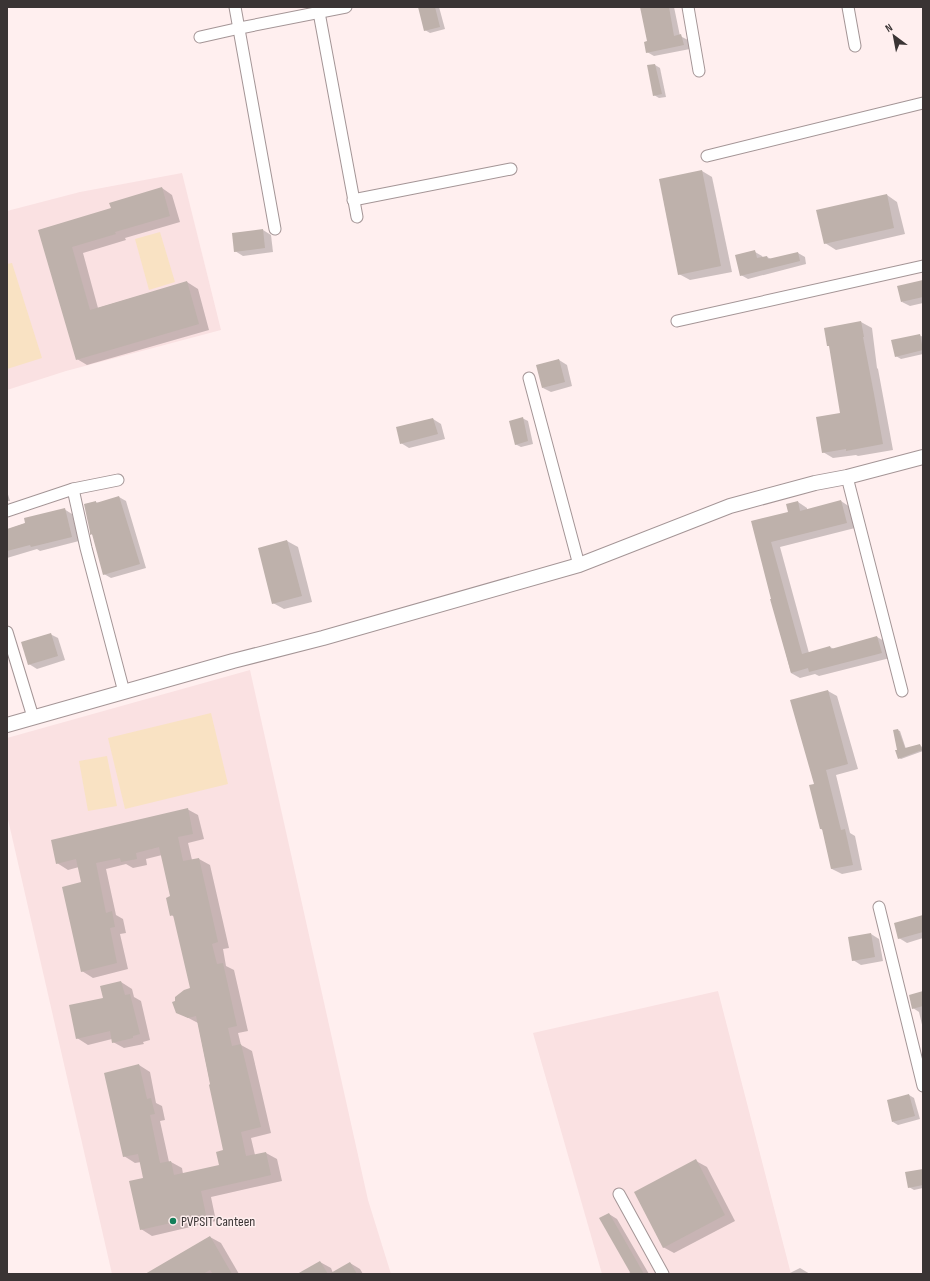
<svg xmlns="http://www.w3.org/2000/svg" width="930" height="1281" font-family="'Sofia Sans Condensed',sans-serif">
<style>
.built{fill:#fae1e2}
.green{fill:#f9e2c3}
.shadow{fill:#0003}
.building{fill:#beb1ab}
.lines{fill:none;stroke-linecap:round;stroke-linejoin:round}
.minor-casing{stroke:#a49596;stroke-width:13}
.tertiary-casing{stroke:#a49596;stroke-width:16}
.minor{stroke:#fff;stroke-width:11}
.tertiary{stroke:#fff;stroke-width:14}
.poi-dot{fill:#147f5a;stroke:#ffefef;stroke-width:1.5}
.labels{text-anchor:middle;stroke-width:3;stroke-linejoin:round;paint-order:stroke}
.poi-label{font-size:14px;fill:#3a3434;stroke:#ffefef;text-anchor:start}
</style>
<rect width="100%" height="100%" fill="#ffefef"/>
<!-- built -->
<g class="built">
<path d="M182,173L221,330L66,371L7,390V211L80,192Z"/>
<path d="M250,670L368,1200L391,1274H112L7,815V738Z"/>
<path d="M718,991L791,1274H602L533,1033Z"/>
</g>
<!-- green -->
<g class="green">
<path d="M160,232L175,282L149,290L135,239Z"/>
<path d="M12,263L42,358L7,369V264Z"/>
<path d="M211,713L228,784L125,809L108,738Z"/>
<path d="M107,756L117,806L88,811L79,761Z"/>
</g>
<!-- shadow -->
<g class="shadow">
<path d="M419,7H439L445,29L430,33L425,30Z"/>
<path d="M641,7H674L680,36L688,40L690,49L654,56L647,52L648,42Z"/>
<path d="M655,65L660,68L666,97L659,98L654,95L648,66Z"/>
<path d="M702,171L712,177L732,272L690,280L679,274Z"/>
<path d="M162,188L172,195L180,222L125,238L126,240L83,253L98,308L187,282L198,289L209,330L87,365L77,359L40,230L112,209Z"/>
<path d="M887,195L897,202L905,234L836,250L825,243Z"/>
<path d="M263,230L271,235L273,252L243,256L235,251Z"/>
<path d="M755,252L762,256L763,258L767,257L771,259L798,253L805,257L806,264L748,279L741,275Z"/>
<path d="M923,281V303L910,306L902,302Z"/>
<path d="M861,322L872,328L877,368L878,369L893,450L858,456L856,455L833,458L823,452L841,414Z"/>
<path d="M919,335L923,337V354L901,359L896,356Z"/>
<path d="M559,360L567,365L572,386L551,392L543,388Z"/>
<path d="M522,418L528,421L533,444L521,447L515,444Z"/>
<path d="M433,419L441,424L445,439L409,448L401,443Z"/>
<path d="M7,491L10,501H7Z"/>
<path d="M119,497L126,501L146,568L111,578L104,574L93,535L91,534L96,502L98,503Z"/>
<path d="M841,501L850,507L855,528L780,547L809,653L830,647L834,649L877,637L886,642L890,658L819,676L815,674L800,678L791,673L752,522L789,513L798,502L807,508V510Z"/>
<path d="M64,509L72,514L79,541L40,551L37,549L7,558V530Z"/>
<path d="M287,541L298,547L312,602L284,609L273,603Z"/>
<path d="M50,634L58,638L65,660L37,669L29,664Z"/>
<path d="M828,691L837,696L858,769L836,775L850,833L855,836L862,870L842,874L832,869L823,830L821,829L815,785Z"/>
<path d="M897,730L900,731L906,749L920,745L922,747L923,751L901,759L899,758Z"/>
<path d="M187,809L198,815L204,839L188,843L192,860L199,859L210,865L229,948L223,949L226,966L234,970L248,1031L238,1033L241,1045L252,1051L271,1133L251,1138L255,1155L266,1153L277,1159L282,1181L211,1197L216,1221L152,1236L141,1229L144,1179L141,1162L135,1163L124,1156L139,1065L150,1072L156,1103L162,1106L165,1120L160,1121L169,1162H171L182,1168L183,1174L220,1166L224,1151L198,1023L177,1012L191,989L175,917L171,915L172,897L162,855L146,859L147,865L133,868L126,864L106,869L116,915L123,919L126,933L120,934L128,969L93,978L82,971V883L79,867L68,870L57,863Z"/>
<path d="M923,916V938L907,943L899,938Z"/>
<path d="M871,934L879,939L883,961L861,965L853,960Z"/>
<path d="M121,982L132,989L134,997L141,1001L150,1040L143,1042L144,1044L124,1048L113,1042L112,1039L88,1045L77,1038Z"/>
<path d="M923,992V1029L919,1012L913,1008Z"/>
<path d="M909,1095L914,1098L920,1119L898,1125L893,1122Z"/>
<path d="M696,1161L707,1167L735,1221L674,1253L663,1247Z"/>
<path d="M923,1170V1188L914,1190L909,1187Z"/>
<path d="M609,1214L617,1219L649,1274H627L631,1272Z"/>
<path d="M210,1237L221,1243L239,1274H147Z"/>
<path d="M320,1262L331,1268L333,1273L350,1263L360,1269L363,1274H299Z"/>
<path d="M800,1268L810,1274H788Z"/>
</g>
<!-- building -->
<g class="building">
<path d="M418,7H435L440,27L424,31Z"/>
<path d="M640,7H669L674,36L681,34L684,45L646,53L644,42L647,41Z"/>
<path d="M655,64L662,94L653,96L647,65Z"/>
<path d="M702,170L721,266L678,275L659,179Z"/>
<path d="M162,187L170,216L115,232L116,234L72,247L90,310L187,281L199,324L76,360L38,230L111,208L109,203Z"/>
<path d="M887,194L894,228L824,244L816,210Z"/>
<path d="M263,229L265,248L234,252L232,233Z"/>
<path d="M755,250L757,258L767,256L768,259L798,252L800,261L740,276L735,255Z"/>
<path d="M923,280V297L901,302L897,286Z"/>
<path d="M861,321L864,337H863L874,394L883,444L846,451V449L822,453L816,417L840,413L829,346H827L824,328Z"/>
<path d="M920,334L923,350L895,357L891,340Z"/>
<path d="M559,359L565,382L542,388L536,365Z"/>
<path d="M523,417L528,441L515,445L509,421Z"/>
<path d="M433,418L438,434L400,444L396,427Z"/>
<path d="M119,496L140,564L103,575L92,534L90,535V532L84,504L96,501V503Z"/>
<path d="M841,500L847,523L771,542L802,654L830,646L831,649L877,636L882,653L809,672L808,668L791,673L770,599H771L751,521L788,512L786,504L798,501L800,511Z"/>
<path d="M65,508L72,537L31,547L30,545L7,551V529L25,523L24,518Z"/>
<path d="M287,540L302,596L272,604L258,548Z"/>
<path d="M51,633L58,656L28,665L21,642Z"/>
<path d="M828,690L848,764L826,770L841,830L845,829L853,865L831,869L822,829H820L809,785L814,784L790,700Z"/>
<path d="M898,729L905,748L920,744L922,750L898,759L895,750H897L893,730Z"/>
<path d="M188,808L193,834L178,837L183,861L199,858L218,942L212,944L217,964L223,963L237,1026L228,1028L232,1046L241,1044L261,1127L241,1132L246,1156L266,1152L271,1175L201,1191L206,1215L140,1230L129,1181L143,1178L138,1154L123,1157L104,1073L139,1064L147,1099L151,1098L155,1114L150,1115L160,1163L171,1161L174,1175L219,1165L216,1152L223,1150L209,1085L210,1084L196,1016L188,1018L176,1013L172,1002L175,1001V997L184,990L190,988L173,915L170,916L166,898L170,896L159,847L136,853L137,859L121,862L120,858L96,863L106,913L112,911L115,927L110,928L117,963L81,972L62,887L81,882L76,859L56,864L51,840Z"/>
<path d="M923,915V932L898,939L894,923Z"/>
<path d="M871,933L875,957L852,961L848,937Z"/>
<path d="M121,981L125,995L130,994L140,1034L133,1036V1038L112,1043L110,1031L76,1039L69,1005L103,998L100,986Z"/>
<path d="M923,991V1006L912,1009L909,995Z"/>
<path d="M909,1094L915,1116L892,1122L887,1100Z"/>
<path d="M696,1159L725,1215L663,1248L634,1192Z"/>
<path d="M923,1169V1185L908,1188L905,1172Z"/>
<path d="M609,1213L644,1274H631L599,1218Z"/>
<path d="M210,1236L232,1274H213L210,1270L203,1274H145Z"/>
<path d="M320,1261L328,1274H297Z"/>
<path d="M350,1262L357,1274H329Z"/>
</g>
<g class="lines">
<!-- minor casing -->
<g class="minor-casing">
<g id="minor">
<path d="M235,7L275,229"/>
<path d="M318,7L357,217"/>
<path d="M688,7L699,71"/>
<path d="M848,7L855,46"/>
<path d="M200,37L240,28L346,7"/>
<path d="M707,156L923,103"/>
<path d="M353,200L511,169"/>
<path d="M677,321L923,266"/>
<path d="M529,378L579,565"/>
<path d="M847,477L902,691"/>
<path d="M73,489L86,548L124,692"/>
<path d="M7,511L73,489L118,480"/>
<path d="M7,632L33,717"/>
<path d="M879,907L923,1086"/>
<path d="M619,1194L663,1274"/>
</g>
</g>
<!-- tertiary casing -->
<g class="tertiary-casing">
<path id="tertiary" d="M7,725L233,661L323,638L579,565L730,506L815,483L847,477L923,457"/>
</g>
<!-- minor -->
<use href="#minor" class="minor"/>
<!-- tertiary -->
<use href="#tertiary" class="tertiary"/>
</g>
<!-- markers -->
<circle class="poi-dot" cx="173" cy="1221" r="4"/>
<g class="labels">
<!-- poi labels -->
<g class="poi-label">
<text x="181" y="1226">PVPSIT Canteen</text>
</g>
</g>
<!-- border -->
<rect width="930" height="1281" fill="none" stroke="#3a3434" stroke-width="16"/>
<!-- north arrow -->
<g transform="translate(894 36) rotate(328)" stroke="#ffefef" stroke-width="3" paint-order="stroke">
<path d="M0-3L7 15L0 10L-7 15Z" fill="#3a3434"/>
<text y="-6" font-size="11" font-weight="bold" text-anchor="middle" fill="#3a3434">N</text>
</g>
</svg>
